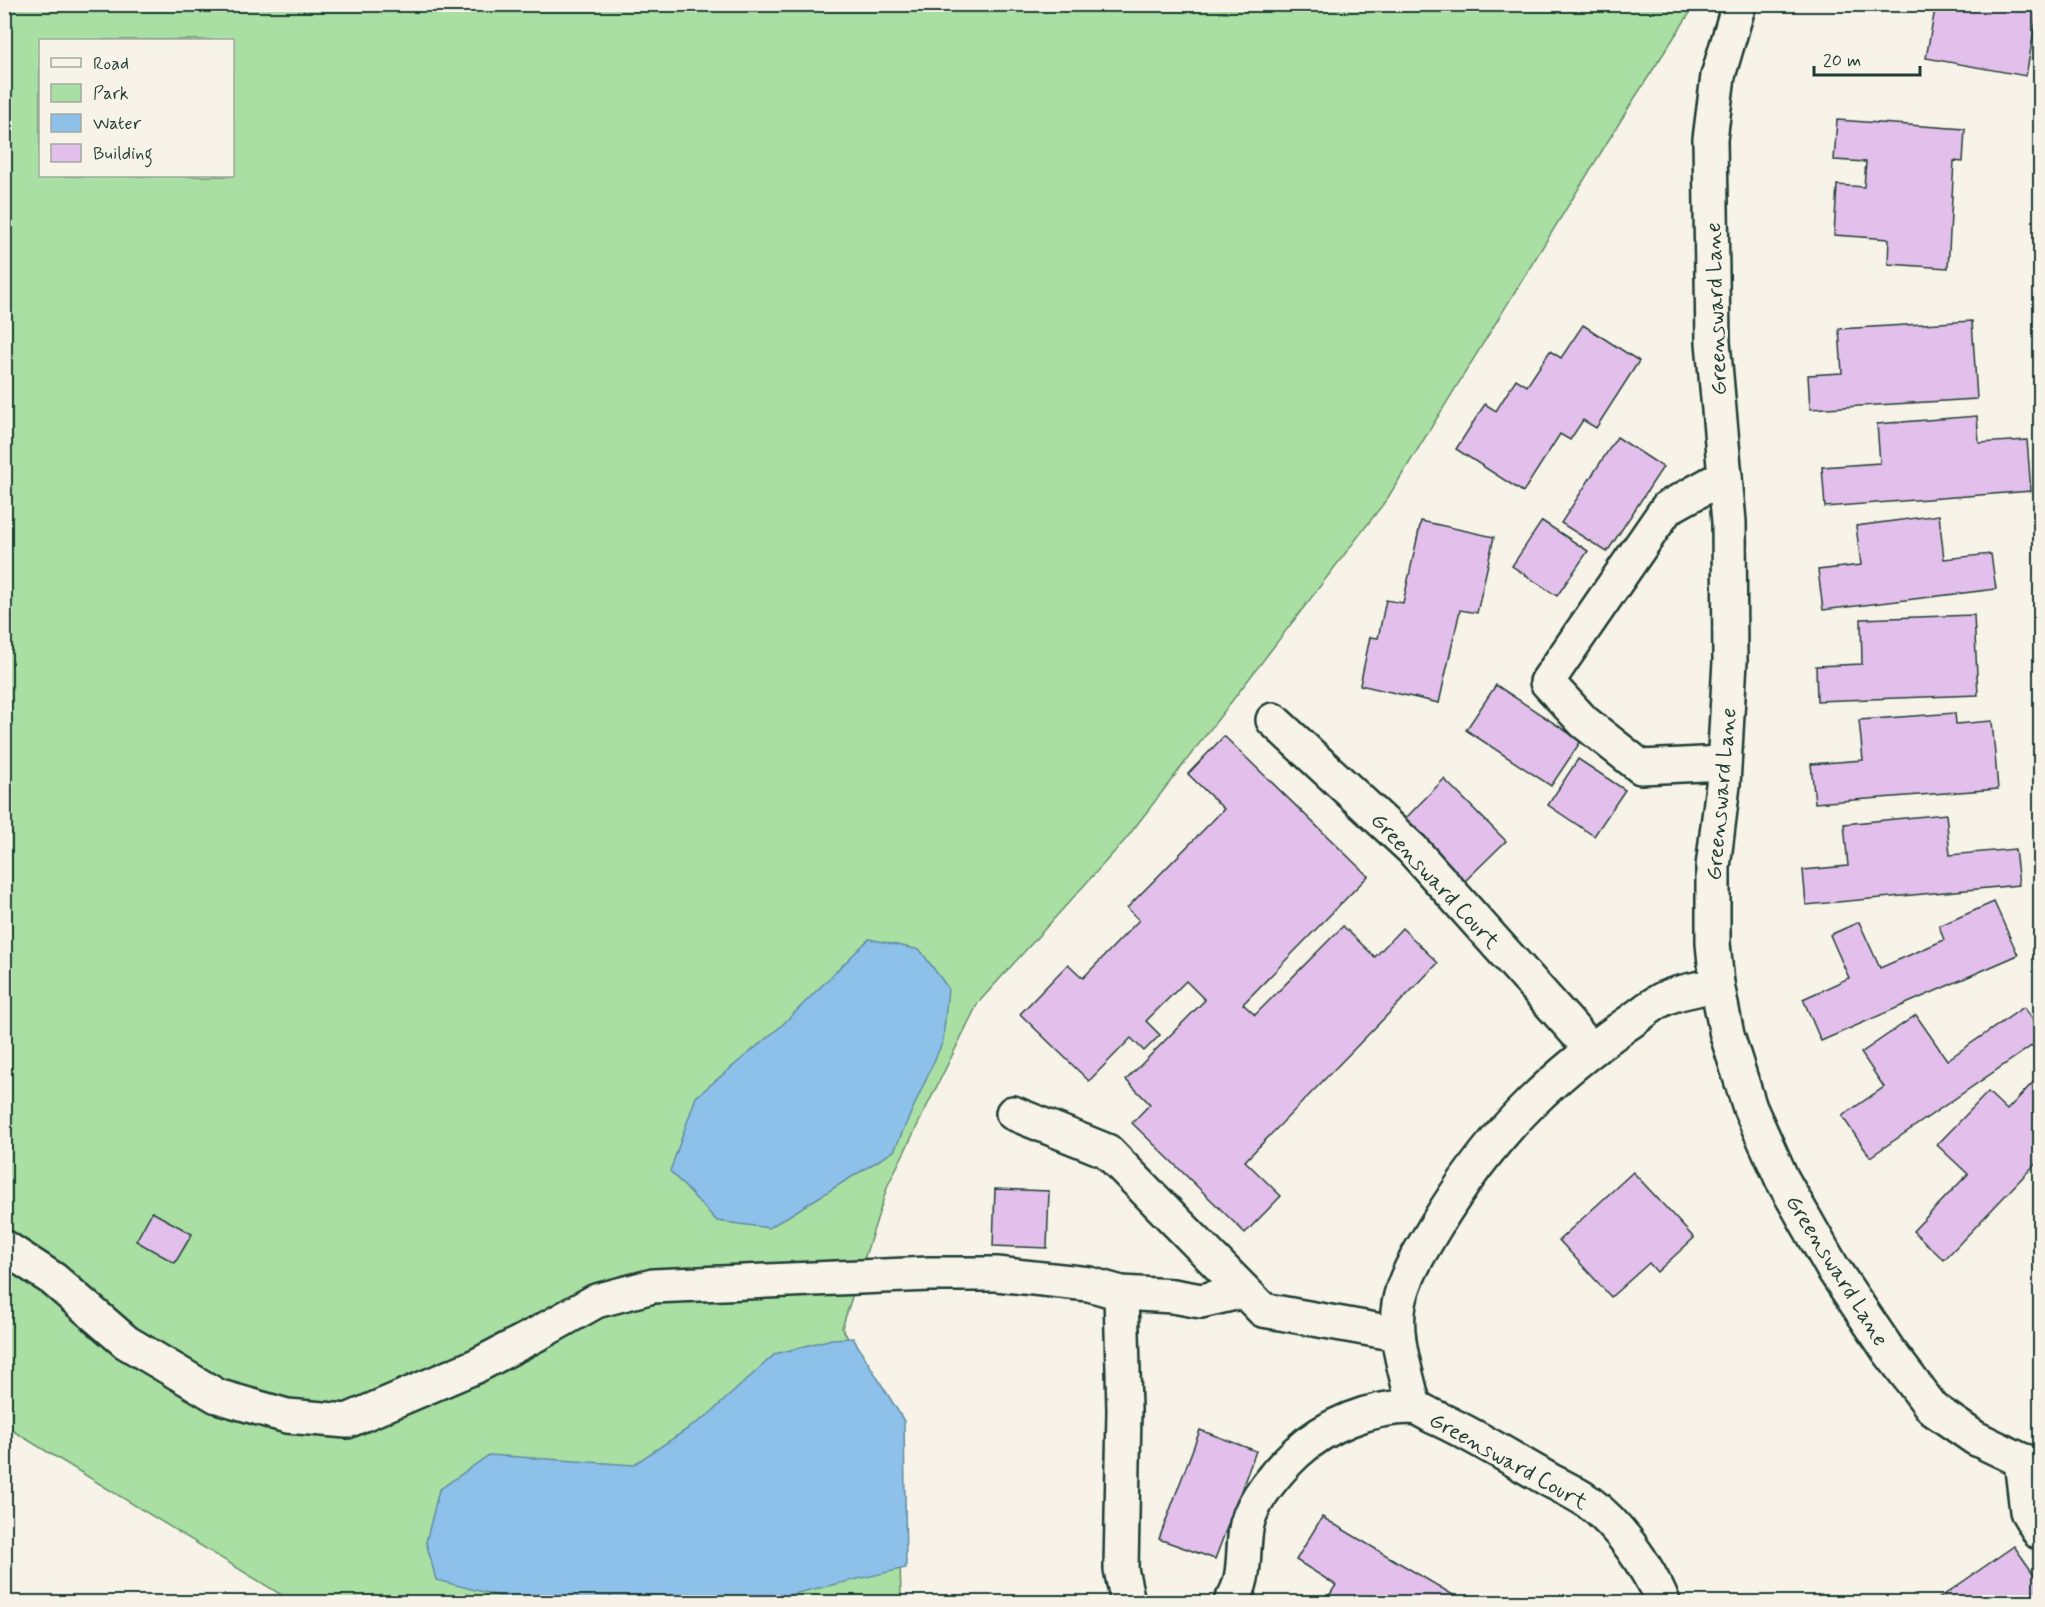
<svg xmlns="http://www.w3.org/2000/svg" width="2045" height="1607" font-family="Mynerve,sans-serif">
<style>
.green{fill:#a9dfa2;stroke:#648e6b;stroke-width:1.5;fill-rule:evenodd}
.water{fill:#8dc1ea;stroke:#618ca1;stroke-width:1.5}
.building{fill:#e3c0ec;stroke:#1f3d34;stroke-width:1.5}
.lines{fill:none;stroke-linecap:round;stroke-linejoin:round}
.minor-casing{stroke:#1f3d34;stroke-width:38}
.minor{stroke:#f7f3e8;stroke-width:33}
.labels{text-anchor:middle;stroke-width:6;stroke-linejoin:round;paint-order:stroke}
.street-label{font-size:22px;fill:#1f3d34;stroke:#f7f3e8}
</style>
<rect width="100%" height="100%" fill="#f7f3e8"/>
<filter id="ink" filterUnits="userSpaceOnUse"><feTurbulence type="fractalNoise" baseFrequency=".0167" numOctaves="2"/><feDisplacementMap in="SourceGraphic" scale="12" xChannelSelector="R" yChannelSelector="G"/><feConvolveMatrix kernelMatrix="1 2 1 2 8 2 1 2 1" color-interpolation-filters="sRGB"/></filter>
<g filter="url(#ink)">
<!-- green -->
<path class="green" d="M4,5H1695L1634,99L1387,499L1126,839L978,1003L888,1185L842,1328L896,1419L901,1597L910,1602H293L5,1426ZM40,40H232V176H40Z"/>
<!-- water -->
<g class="water">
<path d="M869,939L920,950L948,988L943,1041L894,1151L769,1228L717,1221L670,1171L696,1097L780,1027Z"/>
<path d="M853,1338L904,1421L906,1568L758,1602H523L436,1580L426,1542L439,1490L489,1455L633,1465L707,1416L775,1354L832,1339Z"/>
</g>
<!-- building -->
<g class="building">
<path d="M1936,4H2039L2026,76L1926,58Z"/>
<path d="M1837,120L1965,129L1963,162L1954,161L1948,268L1888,264L1889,239L1834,235L1837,185L1864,187L1866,162L1834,160Z"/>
<path d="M1972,321L1977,399L1810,409L1808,375L1842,373L1839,329Z"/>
<path d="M1583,325L1639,361L1596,428L1583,420L1570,440L1560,434L1523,492L1456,449L1485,404L1496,411L1516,379L1527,386L1550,351L1561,358Z"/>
<path d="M1977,416L1979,443L2027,440L2031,491L1825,507L1822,467L1880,463L1877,424Z"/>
<path d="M1617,437L1663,467L1607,552L1561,523Z"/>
<path d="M1939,515L1944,559L1991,554L1996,589L1823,610L1818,570L1861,565L1856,526Z"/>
<path d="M1421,521L1494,537L1477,613L1460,610L1439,703L1360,685L1370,637L1378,638L1386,600L1403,603Z"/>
<path d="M1542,521L1588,551L1557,596L1512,566Z"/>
<path d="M1974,615L1978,695L1817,701L1816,666L1862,664L1861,619Z"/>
<path d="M1496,685L1581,741L1551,786L1466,730Z"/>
<path d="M1955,713L1956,724L1992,721L1998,789L1815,803L1811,764L1863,760L1859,720Z"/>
<path d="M1224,736L1368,876L1243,1004L1255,1015L1343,926L1375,957L1402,928L1438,963L1245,1161L1281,1196L1245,1233L1132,1123L1150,1104L1126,1080L1205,1000L1186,981L1146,1021L1160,1035L1144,1051L1131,1038L1089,1081L1020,1014L1068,964L1083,978L1139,920L1127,908L1224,809L1188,774Z"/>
<path d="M1578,759L1625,790L1594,836L1548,805Z"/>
<path d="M1444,779L1506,841L1465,881L1404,820Z"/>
<path d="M1946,814L1950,855L2015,849L2019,885L1806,905L1803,870L1848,866L1844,824Z"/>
<path d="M1994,902L2018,955L1821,1041L1803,999L1849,978L1830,935L1859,922L1880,968L1944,940L1939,926Z"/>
<path d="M2024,1007L2040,1030V1040L1870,1157L1842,1116L1884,1087L1861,1053L1916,1015L1947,1060Z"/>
<path d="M2040,1075V1159L1944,1260L1913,1231L1968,1174L1937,1145L1988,1092L2007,1110Z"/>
<path d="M1633,1172L1694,1238L1657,1272L1649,1263L1611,1297L1559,1240Z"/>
<path d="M995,1189L1049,1191L1047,1248L993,1246Z"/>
<path d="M152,1212L192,1234L175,1263L136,1241Z"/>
<path d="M1200,1430L1256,1451L1215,1559L1159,1539Z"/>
<path d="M1322,1517L1465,1602H1325L1336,1585L1296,1560Z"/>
<path d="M2014,1546L2040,1583V1602H1934Z"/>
</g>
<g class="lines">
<!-- minor casing -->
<g class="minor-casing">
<g id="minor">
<path d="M1739,4L1718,76L1710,139L1713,342L1729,522L1730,661L1723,785L1713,867V943L1717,984L1727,1035L1750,1108L1782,1179L1832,1267L1888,1350L1933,1409L1975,1438L2021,1460L2040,1465"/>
<path d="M1273,720L1412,849L1591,1049"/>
<path d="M1724,763L1641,767L1584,722L1547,682L1667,508L1725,476"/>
<path d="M1013,1113L1107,1151L1263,1310L1398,1334"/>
<path d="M4,1247L53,1279L126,1342L217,1396L287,1416L347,1421L476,1366L539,1333L596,1301L653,1286L929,1274H997L1089,1284L1121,1293L1173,1296L1201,1301L1244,1291"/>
<path d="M1121,1293L1124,1410L1121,1569L1128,1602"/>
<path d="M1414,1407C1407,1374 1393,1338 1399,1304C1404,1276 1421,1251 1435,1227C1488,1139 1544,1082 1627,1024C1639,1016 1652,1004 1665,998C1680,991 1701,989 1717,984"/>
<path d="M2021,1460L2027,1511L2040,1533"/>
<path d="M1231,1602C1248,1578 1241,1550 1247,1524C1253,1499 1278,1470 1296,1453C1326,1425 1370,1407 1412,1407C1418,1407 1426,1413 1432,1416C1471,1433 1507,1456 1544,1477C1558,1485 1574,1492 1587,1501C1620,1525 1647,1566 1663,1602"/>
</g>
</g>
<!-- minor -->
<use href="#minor" class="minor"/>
</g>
</g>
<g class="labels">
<!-- street labels -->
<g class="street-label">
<text transform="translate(1715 309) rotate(-92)" y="8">Greensward Lane</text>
<text transform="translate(1720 794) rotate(-85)" y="8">Greensward Lane</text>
<text transform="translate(1436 880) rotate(47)" y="8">Greensward Court</text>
<text transform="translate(1838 1270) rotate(58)" y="8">Greensward Lane</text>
<text transform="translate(1509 1460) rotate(29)" y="8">Greensward Court</text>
</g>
</g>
<!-- margin -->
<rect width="2045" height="1607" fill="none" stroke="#f7f3e8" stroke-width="24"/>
<rect x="12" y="12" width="2021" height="1583" fill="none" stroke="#1f3d34" stroke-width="2" filter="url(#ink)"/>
<!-- legend -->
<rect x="39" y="39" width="195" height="138" fill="#f7f3e8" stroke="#a1aaa0" stroke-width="1.5"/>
<rect x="51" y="58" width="30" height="9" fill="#f7f3e8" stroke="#a1aaa0" stroke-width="1.5"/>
<text x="93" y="69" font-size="18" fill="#1f3d34">Road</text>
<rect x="51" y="84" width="30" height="18" fill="#a9dfa2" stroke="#a1aaa0" stroke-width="1.5"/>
<text x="93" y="99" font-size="18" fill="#1f3d34">Park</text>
<rect x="51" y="114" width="30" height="18" fill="#8dc1ea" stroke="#a1aaa0" stroke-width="1.5"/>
<text x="93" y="129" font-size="18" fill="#1f3d34">Water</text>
<rect x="51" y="144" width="30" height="18" fill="#e3c0ec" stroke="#a1aaa0" stroke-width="1.5"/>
<text x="93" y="159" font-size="18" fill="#1f3d34">Building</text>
<!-- scale -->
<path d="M1814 66v9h106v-9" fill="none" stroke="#1f3d34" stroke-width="3"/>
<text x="1823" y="66" font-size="18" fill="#1f3d34" stroke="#f7f3e8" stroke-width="4.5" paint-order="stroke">20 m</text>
</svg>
